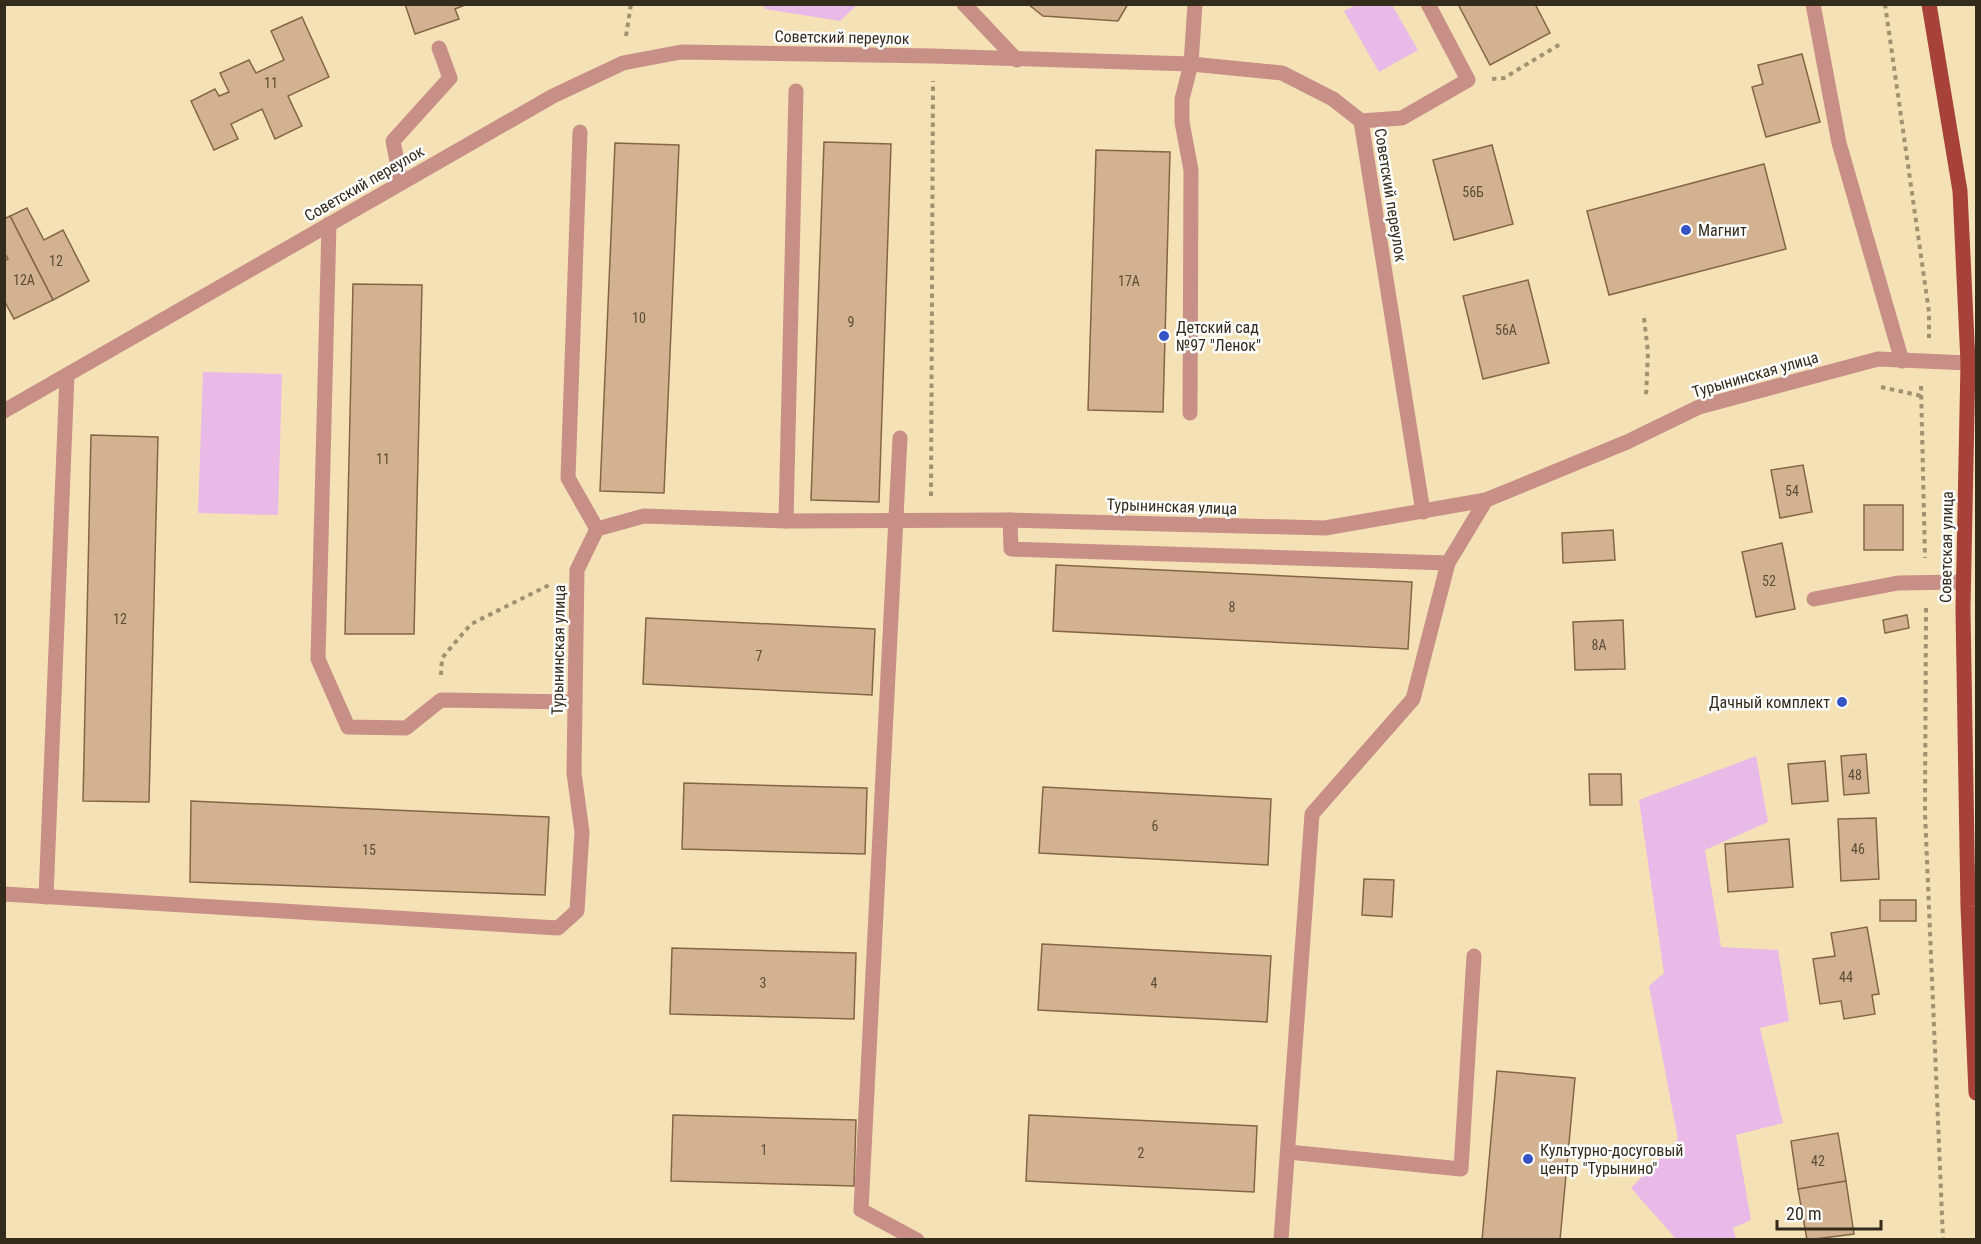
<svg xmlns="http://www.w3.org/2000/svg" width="1981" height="1244" font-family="'Roboto Condensed',sans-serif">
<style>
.green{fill:#e9b9e7}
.building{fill:#d2b290;stroke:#846646;stroke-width:1.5}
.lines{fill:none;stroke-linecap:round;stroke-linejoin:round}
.path{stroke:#a09272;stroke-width:4;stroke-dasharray:4.5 4.5;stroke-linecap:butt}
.minor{stroke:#c88f87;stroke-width:15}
.major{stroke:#a7423a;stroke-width:15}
.poi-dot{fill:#3553c4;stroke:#fff;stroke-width:2}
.labels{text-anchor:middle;stroke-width:5;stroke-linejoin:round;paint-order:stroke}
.number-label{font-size:14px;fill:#5b4d38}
.street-label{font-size:16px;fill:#332b1b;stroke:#fff}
.poi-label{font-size:16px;fill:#332b1b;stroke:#fff;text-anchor:start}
</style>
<rect width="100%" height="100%" fill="#f4e2b6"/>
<!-- green -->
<g class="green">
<path d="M764,5V4L857,5L840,21L765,9Z"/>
<path d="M1356,5H1392L1418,50L1379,72L1344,11Z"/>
<path d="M203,372L282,374L278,515L198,513Z"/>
<path d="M1756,756L1768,822L1705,850L1721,947L1778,950L1789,1021L1760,1028L1783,1123L1736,1135L1751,1220L1733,1228L1736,1239H1676L1631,1188L1678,1139L1649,986L1664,973L1639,800Z"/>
</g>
<!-- building -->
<g class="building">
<path d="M405,4H467L455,9L459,19L415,34Z"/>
<path d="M1028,4H1128L1118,21L1043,16Z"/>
<path d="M1458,4H1535L1550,33L1490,65Z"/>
<path d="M302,17L329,77L288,96L302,126L275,139L262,109L231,124L238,139L214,150L191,101L215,89L219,96L229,92L220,73L249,60L256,73L284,60L271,31Z"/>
<path d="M1802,54L1820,122L1766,137L1752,87L1763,84L1758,65Z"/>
<path d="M824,142L891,144L879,502L811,500Z"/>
<path d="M615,143L679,145L664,493L600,491Z"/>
<path d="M1492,145L1513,224L1454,240L1433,160Z"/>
<path d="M1096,150L1170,152L1163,412L1088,410Z"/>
<path d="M1764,164L1786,249L1609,295L1587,211Z"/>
<path d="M27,208L44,240L63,230L89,281L53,300L10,216Z"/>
<path d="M10,216L53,300L14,319L4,300V261L8,259L4,252V219Z"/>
<path d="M1528,280L1549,363L1483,379L1463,296Z"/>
<path d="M353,284L422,285L414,634H345Z"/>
<path d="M91,435L158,437L149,802L83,801Z"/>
<path d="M1803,465L1812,512L1780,518L1771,470Z"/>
<rect x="1864" y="505" width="39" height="45"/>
<path d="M1613,530L1615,560L1563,563L1562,533Z"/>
<path d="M1782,543L1795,609L1756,617L1742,552Z"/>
<path d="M1056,565L1412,582L1408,649L1053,631Z"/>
<path d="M1907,615L1909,628L1885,633L1883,620Z"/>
<path d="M646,618L875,629L872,695L643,684Z"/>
<path d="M1623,620L1625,669L1575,670L1573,622Z"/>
<path d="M1866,754L1869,793L1844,795L1841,756Z"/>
<path d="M1825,761L1828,801L1792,804L1788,764Z"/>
<path d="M1589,774H1621L1622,805H1590Z"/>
<path d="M684,783L867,788L865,854L682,849Z"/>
<path d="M1043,787L1271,799L1268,865L1039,853Z"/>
<path d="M191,801L549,817L545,895L190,882Z"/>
<path d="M1876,818L1879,879L1841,881L1838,819Z"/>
<path d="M1789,839L1793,887L1728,892L1725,844Z"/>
<path d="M1364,879L1394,880L1392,917L1362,915Z"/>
<rect x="1880" y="900" width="36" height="21"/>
<path d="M1867,927L1879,994L1872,995L1875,1014L1844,1019L1841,1001L1820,1004L1813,959L1835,956L1831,933Z"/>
<path d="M1042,944L1271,956L1267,1022L1038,1010Z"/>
<path d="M672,948L856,953L854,1019L670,1014Z"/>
<path d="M1497,1071L1575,1078L1560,1240H1482Z"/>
<path d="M673,1115L856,1120L854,1186L671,1181Z"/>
<path d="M1029,1115L1257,1126L1254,1192L1026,1181Z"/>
<path d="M1838,1133L1846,1181L1798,1189L1791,1141Z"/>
<path d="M1846,1181L1854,1234L1807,1240L1798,1189Z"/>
</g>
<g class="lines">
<!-- path -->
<g class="path">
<path d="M1885,4L1929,312V338"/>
<path d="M626,36L631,4"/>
<path d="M1492,79L1504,78L1562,43"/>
<path d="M1644,318L1648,352L1646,397"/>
<path d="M1921,386L1925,558"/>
<path d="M1881,387L1922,396"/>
<path d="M931,496L933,81"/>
<path d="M1926,608L1925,813L1943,1240"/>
<path d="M441,675L442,658L471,624L551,584"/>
</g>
<!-- minor -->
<g class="minor">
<path d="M964,4L1017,60"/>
<path d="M1813,4L1839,143L1902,361"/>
<path d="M1361,121L1402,118L1468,80L1428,4"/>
<path d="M580,132L568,478L597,529"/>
<path d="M401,182L393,141L450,78L439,48"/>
<path d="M329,224L318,659L348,727L406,728L441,700L575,702"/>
<path d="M4,411L553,96L623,63L681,52L933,56L1191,64L1282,73L1333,99L1361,121L1423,512"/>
<path d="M1190,413L1191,170L1182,122V99L1191,64L1195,4"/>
<path d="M900,438L861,1210L917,1240"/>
<path d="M1010,520L1011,549L1448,563"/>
<path d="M786,521L796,91"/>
<path d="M1814,599L1898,583L1963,582"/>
<path d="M4,894L558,928L577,911L582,832L574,773L577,570L597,529L644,516L786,521L1010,520L1325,528L1486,500L1627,442L1699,407L1878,359L1968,363L1976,354"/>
<path d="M46,897L67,375"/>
<path d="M1288,1152L1461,1169L1474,956"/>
<path d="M1281,1240L1312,814L1413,699L1448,563L1486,500"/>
</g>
<!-- major -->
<path class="major" d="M1929,4L1960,191L1968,363L1963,609L1968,907L1976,1093"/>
</g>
<!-- markers -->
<g class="poi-dot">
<circle cx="1686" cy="230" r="6"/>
<circle cx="1164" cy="336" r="6"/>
<circle cx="1842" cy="702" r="6"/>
<circle cx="1528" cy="1159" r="6"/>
</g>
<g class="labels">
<!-- number labels -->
<g class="number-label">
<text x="271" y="88">11</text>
<text x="1473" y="197">56Б</text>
<text x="56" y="266">12</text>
<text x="24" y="285">12А</text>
<text x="1129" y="286">17А</text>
<text x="639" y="323">10</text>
<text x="851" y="327">9</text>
<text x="1506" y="335">56А</text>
<text x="383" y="464">11</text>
<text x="1792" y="496">54</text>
<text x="1769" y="586">52</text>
<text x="1232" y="612">8</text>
<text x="120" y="624">12</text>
<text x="1599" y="650">8А</text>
<text x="759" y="661">7</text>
<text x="1855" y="780">48</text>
<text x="1155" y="831">6</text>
<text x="1858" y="854">46</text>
<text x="369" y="855">15</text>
<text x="1846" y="982">44</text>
<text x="763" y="988">3</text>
<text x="1154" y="988">4</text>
<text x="764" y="1155">1</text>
<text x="1141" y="1158">2</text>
<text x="1818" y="1166">42</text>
</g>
<!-- street labels -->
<g class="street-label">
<text transform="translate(842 37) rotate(1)" y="6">Советский переулок</text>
<text transform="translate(364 183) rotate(-30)" y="6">Советский переулок</text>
<text transform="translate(1391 195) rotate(81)" y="6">Советский переулок</text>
<text transform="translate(1755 374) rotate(-16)" y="6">Турынинская улица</text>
<text transform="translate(1172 506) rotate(2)" y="6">Турынинская улица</text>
<text transform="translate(1946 547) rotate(-89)" y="6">Советская улица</text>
<text transform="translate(558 650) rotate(-89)" y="6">Турынинская улица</text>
</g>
<!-- poi labels -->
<g class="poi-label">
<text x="1698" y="236">Магнит</text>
<text x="1176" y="333">Детский сад<tspan x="1176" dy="18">№97 "Ленок"</tspan></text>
<text x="1830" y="708" text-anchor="end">Дачный комплект</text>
<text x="1540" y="1156">Культурно-досуговый<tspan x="1540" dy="18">центр "Турынино"</tspan></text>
</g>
</g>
<!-- border -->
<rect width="1981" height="1244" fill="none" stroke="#332b1b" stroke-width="12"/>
<!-- scale -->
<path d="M1777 1220v9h104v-9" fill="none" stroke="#332b1b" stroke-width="3"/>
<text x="1786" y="1220" font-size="18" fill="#332b1b" stroke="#ffffff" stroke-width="4.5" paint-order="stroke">20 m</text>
</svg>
